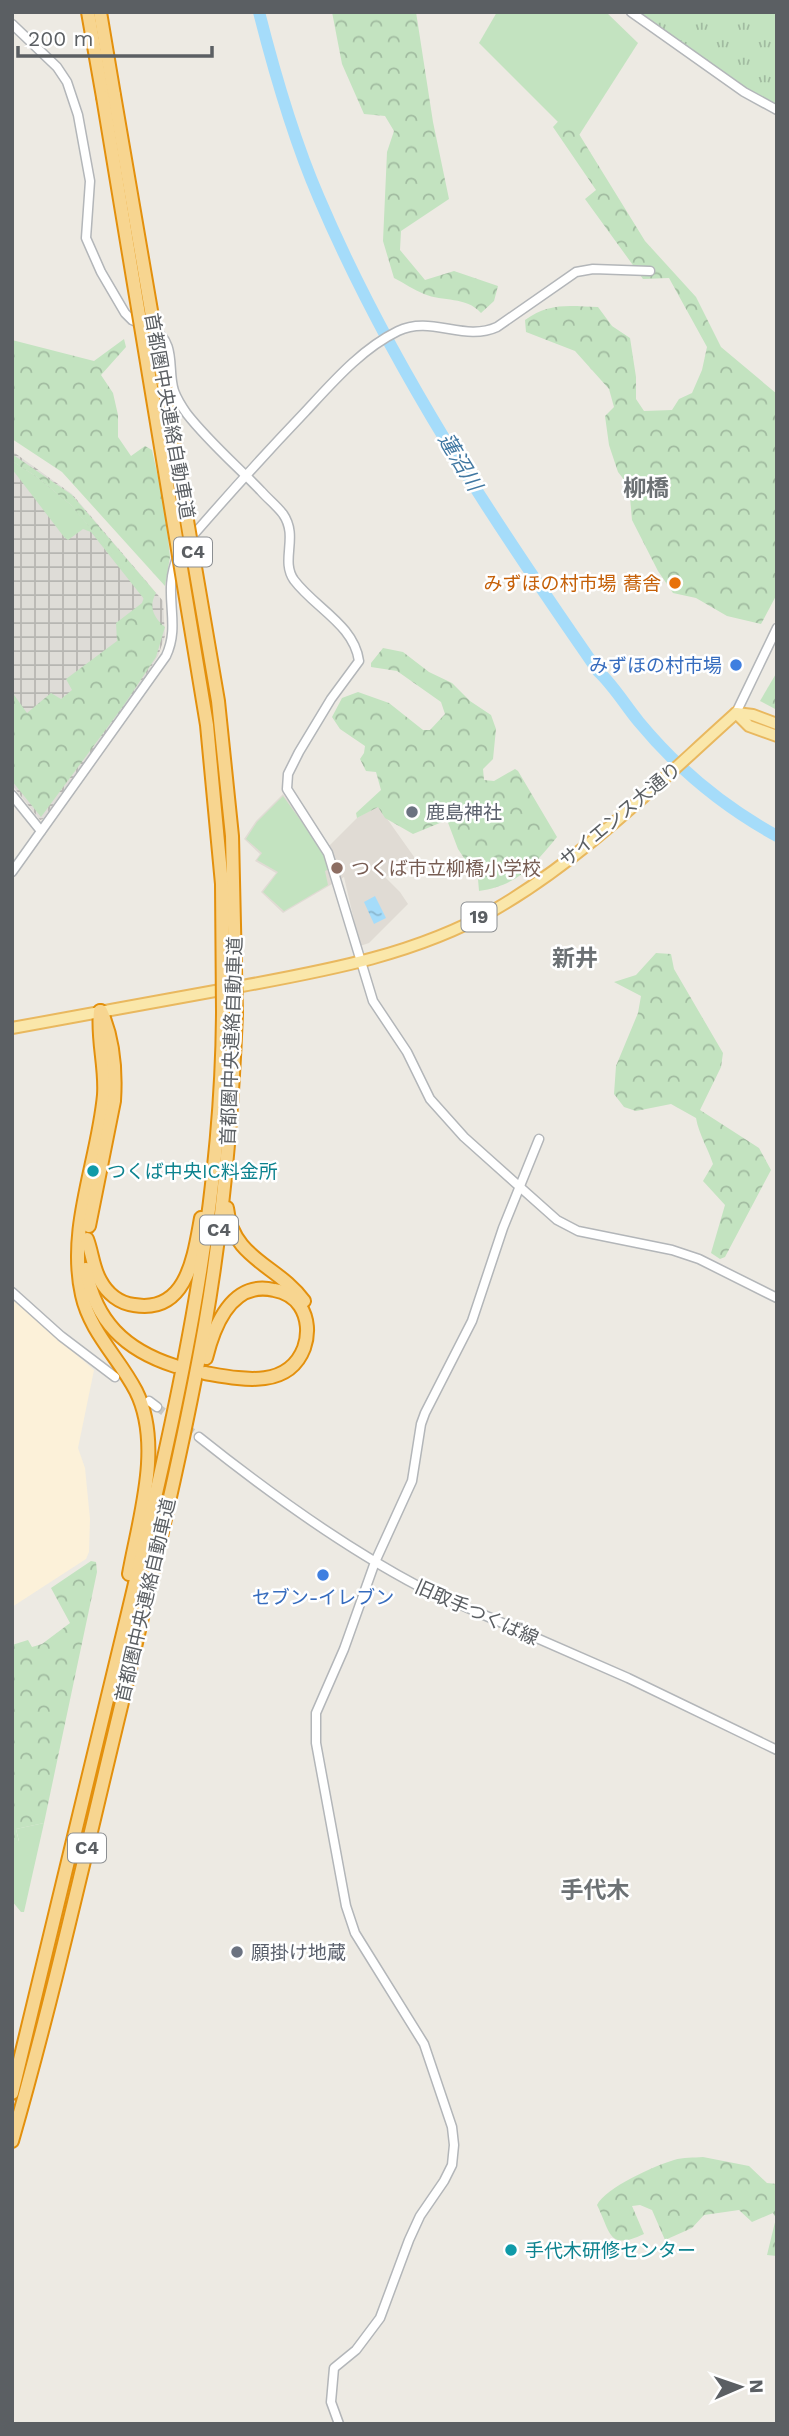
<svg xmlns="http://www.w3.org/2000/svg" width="789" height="2436" font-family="'Work Sans','Noto Sans JP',sans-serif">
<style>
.commercial{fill:#fcf1d9}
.industrial{fill:url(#industrial-grid)}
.education{fill:#e0dbd4}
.grass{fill:#c3e3c0}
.forest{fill:url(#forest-crowns)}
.park{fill:url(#park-tufts)}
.water{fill:url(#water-ripples)}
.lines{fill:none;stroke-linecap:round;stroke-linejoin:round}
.river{stroke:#a5dcfa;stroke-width:12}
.tertiary-tunnel{stroke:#c8c7c3;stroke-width:8;stroke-dasharray:8 4;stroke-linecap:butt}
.tertiary-casing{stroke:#b3b6b9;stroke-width:11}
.primary-casing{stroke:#e9b85f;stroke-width:14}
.motorway-casing{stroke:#e3900d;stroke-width:16}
.tertiary{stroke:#fff;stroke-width:8}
.primary{stroke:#fae7aa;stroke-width:10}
.motorway{stroke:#f7d590;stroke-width:12}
.motorway-bridge-casing{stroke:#e3900d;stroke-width:16;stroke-linecap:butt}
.motorway-bridge{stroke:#f7d590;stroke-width:12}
.food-dot{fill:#e8710a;stroke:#fff;stroke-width:2.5}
.shop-dot{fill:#3f7fe0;stroke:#fff;stroke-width:2.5}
.worship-dot{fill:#6b7280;stroke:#fff;stroke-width:2.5}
.education-dot{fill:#8d6e63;stroke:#fff;stroke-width:2.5}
.culture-dot{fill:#0f9aa8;stroke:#fff;stroke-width:2.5}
.labels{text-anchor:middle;stroke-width:5;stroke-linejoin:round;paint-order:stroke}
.shield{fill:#fff;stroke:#8c8f92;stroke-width:2}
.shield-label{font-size:18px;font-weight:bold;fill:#5b5f63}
.street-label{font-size:19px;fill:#5b5f63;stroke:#fff}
.food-label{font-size:19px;fill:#c56008;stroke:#fff;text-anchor:end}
.shop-label{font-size:19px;fill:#366cbe;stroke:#fff;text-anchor:end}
.worship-label{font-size:19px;fill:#5b616d;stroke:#fff;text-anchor:start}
.education-label{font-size:19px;fill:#785e54;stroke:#fff;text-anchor:start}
.culture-label{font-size:19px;fill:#0d838f;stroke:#fff;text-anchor:start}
.water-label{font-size:21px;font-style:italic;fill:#4178a2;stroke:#fff}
.quarter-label{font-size:23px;font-weight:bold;fill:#6c7174;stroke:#fff}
</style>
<defs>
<pattern id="industrial-grid" width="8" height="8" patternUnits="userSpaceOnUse" patternTransform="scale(1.75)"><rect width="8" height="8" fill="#dedcd7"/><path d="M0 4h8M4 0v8" fill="none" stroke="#b7b6b2"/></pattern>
<pattern id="forest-crowns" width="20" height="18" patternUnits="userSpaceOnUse" patternTransform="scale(1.75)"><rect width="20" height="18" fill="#c3e3c0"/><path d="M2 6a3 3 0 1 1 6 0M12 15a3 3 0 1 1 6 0" fill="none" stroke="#a1bba0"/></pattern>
<pattern id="park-tufts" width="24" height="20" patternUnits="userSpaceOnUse" patternTransform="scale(1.75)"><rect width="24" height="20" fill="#c3e3c0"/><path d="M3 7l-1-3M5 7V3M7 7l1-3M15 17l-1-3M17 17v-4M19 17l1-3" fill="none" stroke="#a1bba0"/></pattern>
<pattern id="water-ripples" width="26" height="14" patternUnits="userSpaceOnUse" patternTransform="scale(1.75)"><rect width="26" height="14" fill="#a5dcfa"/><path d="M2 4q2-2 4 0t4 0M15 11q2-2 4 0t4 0" fill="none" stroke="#89b6ce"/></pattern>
</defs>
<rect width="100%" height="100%" fill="#edeae3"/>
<!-- commercial -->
<path class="commercial" d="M12,1298L94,1370L78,1448L85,1468L90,1519L89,1552L86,1559L12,1607Z"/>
<!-- industrial -->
<path class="industrial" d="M12,451L72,494L163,601L165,636L158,656L131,698L43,819L40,820L12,785Z"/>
<!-- education -->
<path class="education" d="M283,794L324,851L357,818L378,806L417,861L416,864L385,877L400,892L408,904L369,943L360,946L344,877L283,913L261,892L276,873L255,861L260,854L244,839L256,821Z"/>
<!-- grass -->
<g class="grass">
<path d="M497,12H606L638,43L576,140L479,43Z"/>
<path d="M12,461L37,477L71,505L146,594L144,599L91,532L83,529L68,540L64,537L12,469Z"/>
<path d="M283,796L314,839L331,868L325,871L328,885L284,911L263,892L278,872L257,860L262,853L246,839L257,822Z"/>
<path d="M44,1823L24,1912H21L12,1901V1844L19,1841L16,1829Z"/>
</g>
<!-- forest -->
<g class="forest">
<path d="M332,12H416L433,122L449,199L401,231L400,250L425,280L454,271L498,286L494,301L481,313C466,296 443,302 424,294C414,290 404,283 394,278L383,241L387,152L394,131L385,116L364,114L342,64Z"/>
<path d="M566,113L645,241L696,297L721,347L777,394V594L761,624L727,616L696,598L673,593L658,571L632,520L629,486L618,472L609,445L605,416L614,407L609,389L575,351L526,332L525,320C549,302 570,306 598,307L612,326L630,338L636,377V399L644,411L672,410L679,399L692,393L702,370L707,347L669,278L643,279L585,199L596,190L553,127Z"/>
<path d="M124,339L126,347L101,375L113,393L118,415V437L131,456L145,446L152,450L165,508L170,557L165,586L62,472L12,439V340L94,361Z"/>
<path d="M12,454L72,495L156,593C148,607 154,618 165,627L156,657L124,705L41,817L12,781V692L27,713L51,693L61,699L72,690L66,679L117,641L116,623L142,603L145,594L71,505L37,477L12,461Z"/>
<path d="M383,648L403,652L429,672L452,683L470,701L491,715L496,729L493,759L483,769L484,780L494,781L515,769L518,771L557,837C534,865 517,886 479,891L478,879L458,849L447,820L413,834L385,818L378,807L357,818L356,813L381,790L376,772L366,771L360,759L364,753L365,746L340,729L332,717L342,698L358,692L389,703L423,730H430L445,714L441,702L397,671L371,667V663Z"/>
<path d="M777,672V710L760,701Z"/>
<path d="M656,953L671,954L674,969L723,1053L721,1067L700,1110L759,1148L771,1170L725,1257L720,1259L711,1253L725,1205L703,1181L713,1164C708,1148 699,1135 696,1118L671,1104L636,1111L624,1107L614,1094L616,1066L638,1013L641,996L614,982L636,975Z"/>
<path d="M91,1561L96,1562L97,1572L44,1823L16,1829L19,1842L12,1844V1645L28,1640L32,1647L42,1644L70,1623L51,1588Z"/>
<path d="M703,2157L749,2166L767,2183L777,2184V2256L767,2255L776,2218L773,2213L752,2222L739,2210L704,2215L692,2228L665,2240L652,2210L640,2205L632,2206L644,2234C608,2251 611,2233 597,2205C605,2188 656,2165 674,2160C683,2157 694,2158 703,2157Z"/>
</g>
<!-- park -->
<path class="park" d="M638,12H777V106L746,89Z"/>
<!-- water -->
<path class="water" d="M375,896L386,918L374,924L364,902Z"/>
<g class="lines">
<!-- river -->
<path class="river" d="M259,12C275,75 293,138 319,198C391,367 493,520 598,671C614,686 625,705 639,722C677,768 724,807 777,836"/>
<!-- tertiary-tunnel -->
<path class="tertiary-tunnel" d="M157,1407L199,1437"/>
<!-- tertiary casing -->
<g class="tertiary-casing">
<g id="tertiary">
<path d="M631,12L744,92L777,110"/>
<path d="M12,24L57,67L67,82L78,115L90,181L86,238L101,272L125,313L132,320L141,324"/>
<path d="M153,329C177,343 167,369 174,391C177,399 182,407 187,414C209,442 237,466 261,491C268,499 277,506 283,514C299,537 280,560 294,580C315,608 354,625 359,661L331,699L299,752L288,774L287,789L328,853L373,1001L407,1052L430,1099L464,1137L557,1220L578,1231L672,1250L699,1259L777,1298"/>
<path d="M189,540C227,496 265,454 305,412C332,383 361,349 398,331C431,315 464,342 497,327L576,272L593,269L650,271"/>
<path d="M736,713L777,628"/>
<path d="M12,795L41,831"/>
<path d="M12,872L166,656C182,622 161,594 178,556"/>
<path d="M12,1292L61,1336L115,1377"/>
<path d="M149,1401L157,1407"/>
<path d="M199,1437C269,1493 342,1546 420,1587L628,1678L777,1750"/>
<path d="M339,2424L331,2402L334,2368L356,2350L380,2318L409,2240L420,2216L444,2181L452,2165L454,2145L452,2127L424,2044L355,1933L346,1906L316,1743V1713L344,1649L375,1562L412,1481L421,1424L425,1413L472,1321L503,1228L539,1139"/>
</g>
</g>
<!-- primary casing -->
<g class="primary-casing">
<g id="primary">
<path d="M736,713L749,726L777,736"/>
<path d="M12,1028C83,1015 155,1002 226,989C318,972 411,957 494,910C584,858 659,782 736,713L753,715L777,724"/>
</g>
</g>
<!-- motorway casing -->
<g class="motorway-casing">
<g id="motorway">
<path d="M88,12L103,97"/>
<path d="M100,12L114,95"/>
<path d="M100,1011C97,1040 106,1066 104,1095C98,1161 67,1228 82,1295C90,1332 119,1358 136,1391C163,1445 139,1518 129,1574"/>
<path d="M227,1208C232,1259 278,1265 304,1301"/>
<path d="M89,1226L114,1101C116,1070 114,1040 101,1011"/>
<path d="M87,1239C92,1252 93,1268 100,1280C107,1293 119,1303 134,1305C187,1314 194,1256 201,1218"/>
<path d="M86,1269C95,1321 125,1350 175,1366"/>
<path d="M205,1373C240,1379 288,1390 304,1348C309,1334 308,1318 300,1306C294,1297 285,1292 274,1290C232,1280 214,1326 206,1358"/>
<path d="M12,2093C50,1933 89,1773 128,1613C175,1415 222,1217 223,1012"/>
<path d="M12,2141C54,1995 87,1846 123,1698C152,1574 183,1450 205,1325C223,1222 232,1117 236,1014"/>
</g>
</g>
<!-- tertiary -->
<use href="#tertiary" class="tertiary"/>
<!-- primary -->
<use href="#primary" class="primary"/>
<!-- motorway -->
<use href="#motorway" class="motorway"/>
<!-- motorway-bridge casing -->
<g class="motorway-bridge-casing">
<g id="motorway-bridge">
<path d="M114,95L218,701L232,836L236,1014"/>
<path d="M103,97L207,725L222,884L223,1012"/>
</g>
</g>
<!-- motorway-bridge -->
<use href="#motorway-bridge" class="motorway-bridge"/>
</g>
<!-- markers -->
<circle class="food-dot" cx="675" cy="583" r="7"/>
<g class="shop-dot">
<circle cx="736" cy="665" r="7"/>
<circle cx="323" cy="1575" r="7"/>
</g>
<g class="worship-dot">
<circle cx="412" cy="812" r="7"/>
<circle cx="237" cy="1952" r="7"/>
</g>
<circle class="education-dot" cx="337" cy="868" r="7"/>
<g class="culture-dot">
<circle cx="93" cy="1171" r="7"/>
<circle cx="511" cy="2250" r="7"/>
</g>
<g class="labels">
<!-- shield labels -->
<g class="shield">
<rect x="174" y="537.5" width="38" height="29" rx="5"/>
<rect x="461.5" y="902.5" width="35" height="29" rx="5"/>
<rect x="200" y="1215.5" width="38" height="29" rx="5"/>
<rect x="68" y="1833.5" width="38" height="29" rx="5"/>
</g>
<g class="shield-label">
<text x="193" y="558">C4</text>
<text x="479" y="923">19</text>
<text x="219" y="1236">C4</text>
<text x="87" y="1854">C4</text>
</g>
<!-- street labels -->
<g class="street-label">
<text transform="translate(170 416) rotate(80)" y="7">首都圏中央連絡自動車道</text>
<text transform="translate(620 814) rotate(-40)" y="7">サイエンス大通り</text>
<text transform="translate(231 1041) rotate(-88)" y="7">首都圏中央連絡自動車道</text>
<text transform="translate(145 1600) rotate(-77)" y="7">首都圏中央連絡自動車道</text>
<text transform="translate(477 1612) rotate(24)" y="7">旧取手つくば線</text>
</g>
<!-- food labels -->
<g class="food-label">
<text x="661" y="590">みずほの村市場 蕎舎</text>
</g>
<!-- shop labels -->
<g class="shop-label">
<text x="722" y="672">みずほの村市場</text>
<text x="323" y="1604" text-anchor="middle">セブン-イレブン</text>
</g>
<!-- worship labels -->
<g class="worship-label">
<text x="426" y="819">鹿島神社</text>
<text x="251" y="1959">願掛け地蔵</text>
</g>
<!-- education labels -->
<g class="education-label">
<text x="351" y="875">つくば市立柳橋小学校</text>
</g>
<!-- culture labels -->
<g class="culture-label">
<text x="107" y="1178">つくば中央IC料金所</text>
<text x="525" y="2257">手代木研修センター</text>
</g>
<!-- water labels -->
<g class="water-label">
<text transform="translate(460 462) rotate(59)" y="7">蓮沼川</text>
</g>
<!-- quarter labels -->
<g class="quarter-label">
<text x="646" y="496">柳橋</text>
<text x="575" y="966">新井</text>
<text x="595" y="1898">手代木</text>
</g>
</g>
<!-- border -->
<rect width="789" height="2436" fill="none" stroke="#5b5f63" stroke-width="28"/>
<!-- north arrow -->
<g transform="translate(740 2387) rotate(88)" stroke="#ffffff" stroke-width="5" paint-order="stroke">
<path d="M0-5L12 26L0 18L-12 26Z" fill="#5b5f63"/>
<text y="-10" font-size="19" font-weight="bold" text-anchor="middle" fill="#5b5f63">N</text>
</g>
<!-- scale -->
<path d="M18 46v10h194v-10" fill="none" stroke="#5b5f63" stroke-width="3.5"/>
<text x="28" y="46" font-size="21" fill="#5b5f63" stroke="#ffffff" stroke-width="5" paint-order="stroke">200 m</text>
</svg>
